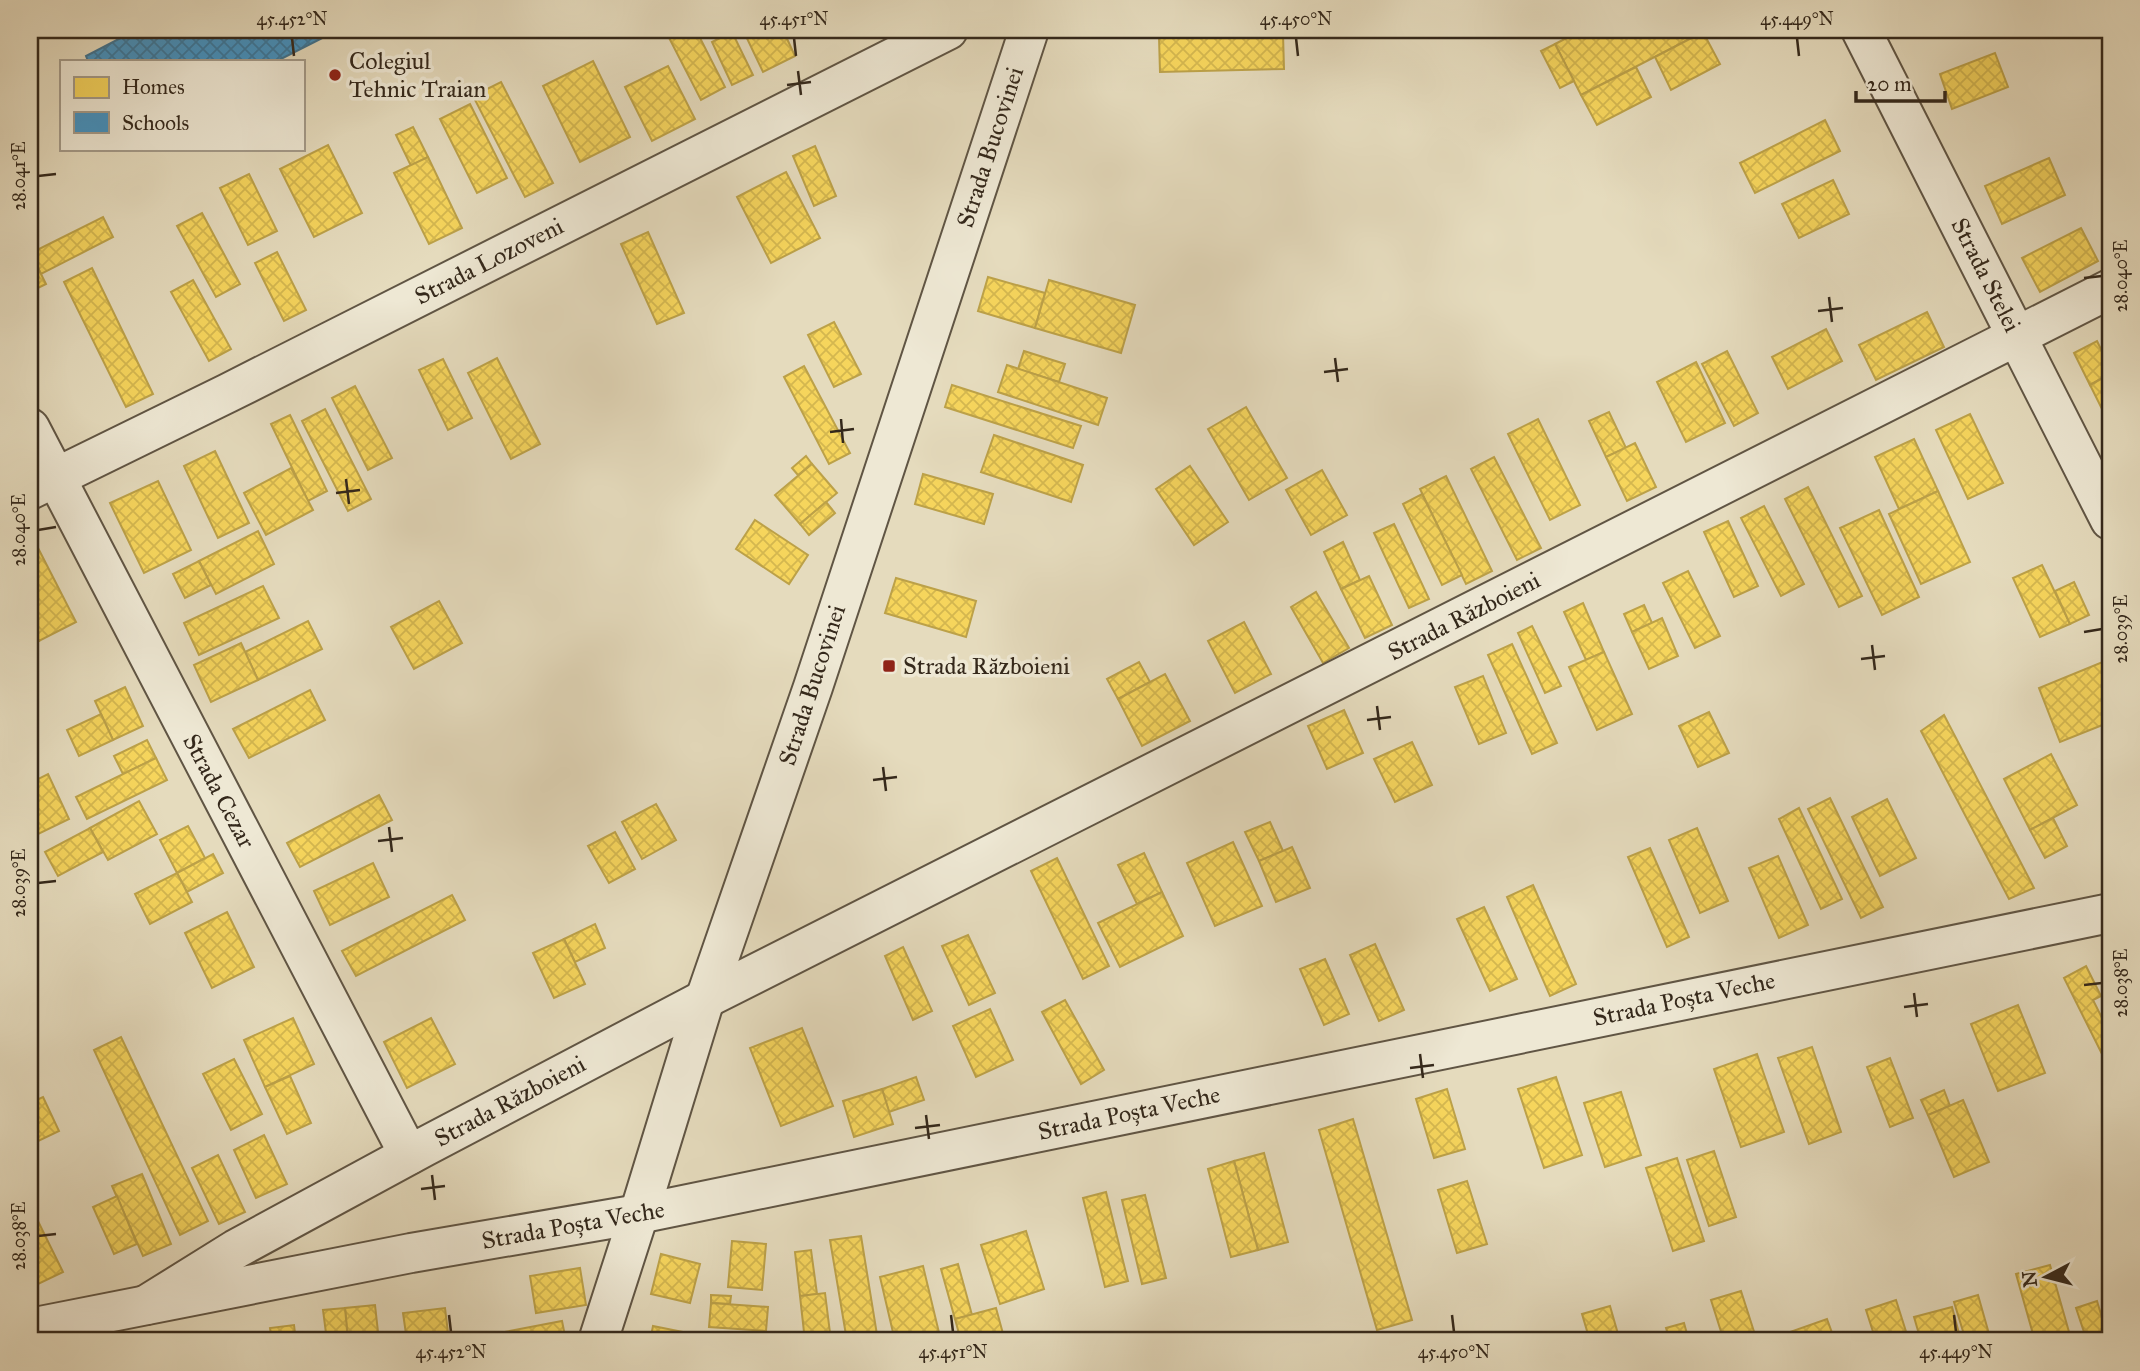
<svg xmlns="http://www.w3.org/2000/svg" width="2140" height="1371" font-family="'IM FELL Great Primer',serif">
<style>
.homes{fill:url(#homes-cross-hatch);stroke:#bca148;stroke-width:2}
.schools{fill:url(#schools-cross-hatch);stroke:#3e7391;stroke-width:2}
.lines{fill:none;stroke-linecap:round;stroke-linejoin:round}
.minor-casing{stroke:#605544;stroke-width:42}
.minor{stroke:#eee8d4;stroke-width:38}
.ticks{fill:none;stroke:#34281b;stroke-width:2.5}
.poi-dot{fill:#8f2418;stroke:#eee8d4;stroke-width:2.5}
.labels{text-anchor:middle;stroke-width:7;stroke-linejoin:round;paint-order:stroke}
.poi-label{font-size:24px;fill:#34281b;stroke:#eee8d4;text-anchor:start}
.street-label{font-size:24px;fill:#34281b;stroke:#eee8d4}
.neatline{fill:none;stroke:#34281b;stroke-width:2.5}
.ticks-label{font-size:18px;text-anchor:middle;fill:#34281b}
</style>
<defs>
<pattern id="homes-cross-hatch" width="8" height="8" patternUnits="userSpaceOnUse" patternTransform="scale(1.75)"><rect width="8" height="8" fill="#f6d55c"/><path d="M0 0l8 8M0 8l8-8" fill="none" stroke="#d4b74f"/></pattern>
<pattern id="schools-cross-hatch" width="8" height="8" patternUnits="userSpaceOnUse" patternTransform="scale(1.75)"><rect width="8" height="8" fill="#4393c3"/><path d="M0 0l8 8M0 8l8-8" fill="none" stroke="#39789e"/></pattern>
</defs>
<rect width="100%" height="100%" fill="#e5dbbd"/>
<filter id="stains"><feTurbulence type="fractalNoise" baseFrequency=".00286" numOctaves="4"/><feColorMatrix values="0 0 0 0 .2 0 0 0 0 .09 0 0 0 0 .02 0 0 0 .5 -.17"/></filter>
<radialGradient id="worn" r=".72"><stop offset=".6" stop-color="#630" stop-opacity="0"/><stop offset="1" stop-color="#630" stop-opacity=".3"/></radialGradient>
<!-- homes -->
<g class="homes">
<path d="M665,30H696L725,87L701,100Z"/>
<path d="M743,30H783L795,56L763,72Z"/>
<path d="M1582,30H1707L1581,95L1555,44Z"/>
<path d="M732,32L753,75L732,85L712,42Z"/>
<path d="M1703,32L1720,64L1671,90L1655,57Z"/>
<path d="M1283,34L1284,69L1160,72L1159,37Z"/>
<path d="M1555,44L1574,81L1560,88L1541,51Z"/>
<path d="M1995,53L2008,87L1952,109L1940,74Z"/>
<path d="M593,61L630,137L580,162L543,86Z"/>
<path d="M668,66L695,119L652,141L625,87Z"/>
<path d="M1636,67L1651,97L1597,125L1581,95Z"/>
<path d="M501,82L553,183L525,197L473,96Z"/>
<path d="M470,104L507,178L477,193L440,119Z"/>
<path d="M1825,120L1840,151L1755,193L1740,163Z"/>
<path d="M413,127L428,157L411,166L396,135Z"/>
<path d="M328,145L362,213L314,237L280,169Z"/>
<path d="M815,146L836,196L814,206L793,156Z"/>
<path d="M428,157L462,228L429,244L394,173Z"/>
<path d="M2049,158L2065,195L2002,224L1985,186Z"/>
<path d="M786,172L820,238L771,263L737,197Z"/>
<path d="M249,174L277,231L248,245L220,188Z"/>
<path d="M1833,180L1849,214L1799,238L1782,204Z"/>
<path d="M202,213L240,284L216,297L177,226Z"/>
<path d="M103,217L113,237L41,274L31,253Z"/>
<path d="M2081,228L2098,261L2040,292L2022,258Z"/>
<path d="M648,232L684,313L657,324L621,244Z"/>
<path d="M30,252L46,284L30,292Z"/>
<path d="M277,252L306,310L284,321L255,263Z"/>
<path d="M92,268L153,394L126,407L64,282Z"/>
<path d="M988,277L1045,293L1035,328L978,311Z"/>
<path d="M193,280L231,349L209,361L171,292Z"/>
<path d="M1049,280L1135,305L1121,353L1035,328Z"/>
<path d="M1927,312L1944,347L1876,380L1859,345Z"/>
<path d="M834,322L861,374L834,387L808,335Z"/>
<path d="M1826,329L1842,361L1788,389L1772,357Z"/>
<path d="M2097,341L2110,368V374L2090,385L2074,353Z"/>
<path d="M1024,351L1065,364L1059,382L1018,369Z"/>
<path d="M1727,351L1758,413L1734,426L1702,364Z"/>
<path d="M497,358L540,444L511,459L468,373Z"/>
<path d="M443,359L472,418L448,430L419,370Z"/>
<path d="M1696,362L1725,423L1686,442L1657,382Z"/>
<path d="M1007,365L1107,398L1098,425L998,392Z"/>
<path d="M804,366L850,453L829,464L784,377Z"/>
<path d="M2110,374V425L2090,385Z"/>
<path d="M952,385L1081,426L1073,448L945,407Z"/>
<path d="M355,386L392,458L368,470L332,398Z"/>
<path d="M1246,407L1287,478L1249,500L1208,429Z"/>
<path d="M325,409L371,499L348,511L302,421Z"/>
<path d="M1609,412L1626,448L1606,457L1589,421Z"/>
<path d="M1970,414L2003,483L1968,499L1936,430Z"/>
<path d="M290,415L327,491L308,501L271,424Z"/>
<path d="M1538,419L1580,505L1550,520L1508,434Z"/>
<path d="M994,435L1083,465L1071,502L981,472Z"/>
<path d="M1914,439L1938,491L1899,509L1875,457Z"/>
<path d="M1635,443L1656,487L1627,501L1606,457Z"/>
<path d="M215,451L249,523L218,538L184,466Z"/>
<path d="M806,456L812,464L798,475L792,468Z"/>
<path d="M1494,457L1541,548L1517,560L1471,469Z"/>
<path d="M812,464L837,493L800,524L775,495Z"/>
<path d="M1190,466L1228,522L1194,545L1156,489Z"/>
<path d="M291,468L313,510L266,535L244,493Z"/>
<path d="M1322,470L1347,515L1311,535L1286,490Z"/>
<path d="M923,474L993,494L984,524L915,504Z"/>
<path d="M1446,476L1492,571L1466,584L1420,489Z"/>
<path d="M158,481L191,550L144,573L110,503Z"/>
<path d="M1808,487L1862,596L1839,607L1785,499Z"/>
<path d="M1938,491L1970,562L1921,584L1889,514Z"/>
<path d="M1422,494L1462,575L1442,585L1403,504Z"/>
<path d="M826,502L835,513L809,535L800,524Z"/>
<path d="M1764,506L1804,584L1781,596L1741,518Z"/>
<path d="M1879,510L1919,597L1882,615L1840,528Z"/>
<path d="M755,520L808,555L789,584L736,549Z"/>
<path d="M1728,521L1758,586L1734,597L1704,532Z"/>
<path d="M1394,524L1429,599L1409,608L1374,533Z"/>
<path d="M258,531L274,564L216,594L199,561Z"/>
<path d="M1343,542L1360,580L1341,589L1324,552Z"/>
<path d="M36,544L76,622L39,641L30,623V547Z"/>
<path d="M199,561L211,585L185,598L173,574Z"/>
<path d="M2042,565L2070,624L2040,637L2013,578Z"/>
<path d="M1688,571L1720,636L1695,648L1663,583Z"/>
<path d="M1369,576L1392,625L1365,638L1341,589Z"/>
<path d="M896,578L976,601L966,637L885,613Z"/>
<path d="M2074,582L2089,615L2070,624L2055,591Z"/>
<path d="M263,586L279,618L199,655L184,623Z"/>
<path d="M1316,592L1349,648L1323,663L1291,607Z"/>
<path d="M439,601L462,643L414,669L391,627Z"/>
<path d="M1583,603L1604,652L1586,660L1564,612Z"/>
<path d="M1644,605L1652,623L1632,632L1624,614Z"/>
<path d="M1662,618L1678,656L1649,669L1632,632Z"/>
<path d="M308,621L322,649L258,680L245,652Z"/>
<path d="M1244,622L1271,674L1235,693L1208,641Z"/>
<path d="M30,623L39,641L30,646Z"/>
<path d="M1532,626L1561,686L1545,693L1518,633Z"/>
<path d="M241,643L258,680L211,702L194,665Z"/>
<path d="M1512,644L1557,743L1532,754L1488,655Z"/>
<path d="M1604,652L1632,714L1597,730L1569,667Z"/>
<path d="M2110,659V722L2060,742L2039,688Z"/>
<path d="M1139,662L1150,682L1118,699L1107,679Z"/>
<path d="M1165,674L1190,721L1142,746L1118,699Z"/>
<path d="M1483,676L1506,733L1479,744L1455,687Z"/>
<path d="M125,687L143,726L113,740L95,701Z"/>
<path d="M310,690L325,720L249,758L233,729Z"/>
<path d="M1344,710L1363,753L1327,769L1308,726Z"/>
<path d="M1709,712L1729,753L1698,767L1679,726Z"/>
<path d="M101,714L113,740L79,756L67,730Z"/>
<path d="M1944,715L2034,888L2009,899L1921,731Z"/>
<path d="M147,740L156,758L123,774L114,756Z"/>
<path d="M1412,742L1432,785L1395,802L1374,759Z"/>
<path d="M2051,754L2077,805L2030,830L2004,779Z"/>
<path d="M156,758L167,780L87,819L76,797Z"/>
<path d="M48,774L69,819L30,838V783Z"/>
<path d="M379,795L392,820L300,867L287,843Z"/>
<path d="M1830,798L1883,907L1861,918L1808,809Z"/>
<path d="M1887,799L1916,858L1880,876L1852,817Z"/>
<path d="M139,801L157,834L108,860L90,828Z"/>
<path d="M656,804L676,840L642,859L622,822Z"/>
<path d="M1799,808L1842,899L1821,909L1779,819Z"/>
<path d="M2053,818L2067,846L2045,858L2030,830Z"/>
<path d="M1270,822L1283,851L1259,861L1245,832Z"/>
<path d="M188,826L205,858L177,873L160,840Z"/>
<path d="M90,828L103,852L58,876L45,852Z"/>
<path d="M1697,828L1728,901L1700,913L1669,840Z"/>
<path d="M615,832L635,869L609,883L588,846Z"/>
<path d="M1233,842L1262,906L1215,926L1187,863Z"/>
<path d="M1292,847L1310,888L1276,902L1259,861Z"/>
<path d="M1650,848L1689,937L1667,947L1628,857Z"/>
<path d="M1144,853L1162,892L1137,904L1118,865Z"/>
<path d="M213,854L223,873L187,892L177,873Z"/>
<path d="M1778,856L1808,925L1779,938L1749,868Z"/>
<path d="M1057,858L1109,966L1083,979L1031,871Z"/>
<path d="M373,863L389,897L330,925L314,891Z"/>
<path d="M177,873L192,902L150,924L135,894Z"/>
<path d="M1533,885L1576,984L1550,996L1507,897Z"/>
<path d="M1162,892L1183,936L1120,967L1098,923Z"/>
<path d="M452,895L465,920L356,976L342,951Z"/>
<path d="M1484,907L1517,979L1490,991L1457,919Z"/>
<path d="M227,912L254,967L212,988L185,933Z"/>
<path d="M595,924L605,948L575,962L564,939Z"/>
<path d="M968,935L995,993L969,1005L942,946Z"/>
<path d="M564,939L585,984L554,998L533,953Z"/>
<path d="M1375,944L1404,1010L1379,1021L1350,955Z"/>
<path d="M903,947L932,1011L913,1020L885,956Z"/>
<path d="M1325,959L1349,1014L1324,1025L1300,969Z"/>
<path d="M2086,966L2101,996L2093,1000L2110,1034V1070L2064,978Z"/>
<path d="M1065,1000L1104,1070L1081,1084L1042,1012Z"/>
<path d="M2018,1005L2045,1073L1998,1091L1971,1024Z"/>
<path d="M990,1009L1013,1060L976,1077L953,1026Z"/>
<path d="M293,1018L314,1064L265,1087L244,1040Z"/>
<path d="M431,1018L455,1064L407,1088L384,1042Z"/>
<path d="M802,1028L833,1106L781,1126L750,1048Z"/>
<path d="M121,1037L208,1221L180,1235L94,1050Z"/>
<path d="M1812,1047L1841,1132L1809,1144L1778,1058Z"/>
<path d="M1757,1054L1784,1132L1741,1147L1714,1069Z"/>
<path d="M1890,1058L1913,1118L1890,1127L1867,1067Z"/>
<path d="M234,1059L262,1114L231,1130L203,1074Z"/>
<path d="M290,1076L311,1123L287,1134L265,1087Z"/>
<path d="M916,1077L924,1100L889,1112L882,1089Z"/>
<path d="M1556,1077L1582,1155L1544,1168L1518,1089Z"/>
<path d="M882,1089L893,1124L854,1137L843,1101Z"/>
<path d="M1447,1089L1465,1149L1434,1158L1416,1099Z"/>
<path d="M1944,1090L1950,1106L1928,1115L1921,1100Z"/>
<path d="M1621,1092L1641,1155L1605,1167L1584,1103Z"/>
<path d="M43,1097L59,1131L30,1145V1103Z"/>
<path d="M1963,1100L1989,1162L1954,1177L1928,1115Z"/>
<path d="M1353,1119L1412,1320L1377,1330L1319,1130Z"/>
<path d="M264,1135L287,1184L256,1198L234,1150Z"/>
<path d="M1714,1151L1736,1217L1709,1226L1687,1160Z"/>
<path d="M1264,1153L1288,1242L1258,1250L1234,1161Z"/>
<path d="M218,1155L245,1212L219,1224L192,1168Z"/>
<path d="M1677,1158L1704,1241L1673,1251L1646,1168Z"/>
<path d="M1234,1161L1258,1250L1231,1257L1208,1169Z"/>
<path d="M142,1174L171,1244L143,1256L112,1186Z"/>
<path d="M1467,1181L1487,1244L1457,1253L1438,1190Z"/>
<path d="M1106,1192L1128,1281L1105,1287L1083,1198Z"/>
<path d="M1145,1195L1166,1278L1142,1284L1122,1200Z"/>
<path d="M117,1196L137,1244L114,1254L93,1207Z"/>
<path d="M34,1213L63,1272L34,1286L30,1277V1215Z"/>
<path d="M1026,1231L1044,1289L1000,1304L981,1245Z"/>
<path d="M861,1236L878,1341H847L830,1240Z"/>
<path d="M732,1241L766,1244L762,1290L728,1287Z"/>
<path d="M811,1250L817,1294L800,1296L795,1252Z"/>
<path d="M661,1254L700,1264L690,1303L651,1294Z"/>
<path d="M958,1264L972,1315L955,1319L941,1269Z"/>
<path d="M2050,1265L2071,1339L2062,1341H2035L2016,1274Z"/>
<path d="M923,1266L941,1341H895L880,1277Z"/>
<path d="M580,1268L586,1305L536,1313L530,1276Z"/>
<path d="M1741,1291L1757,1341H1724L1711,1300Z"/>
<path d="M825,1293L831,1341H805L800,1296Z"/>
<path d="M711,1295L731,1296L730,1304L711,1303Z"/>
<path d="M1978,1295L1991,1341H1966L1954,1302Z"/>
<path d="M1896,1300L1909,1341H1876L1866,1310Z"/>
<path d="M2097,1301L2109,1341H2087L2076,1308Z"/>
<path d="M711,1303L768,1307L766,1331L709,1327Z"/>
<path d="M375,1305L379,1341H348L345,1308Z"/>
<path d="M1610,1306L1620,1341H1590L1582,1314Z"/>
<path d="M1952,1307L1961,1341H1921L1914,1317Z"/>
<path d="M345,1308L348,1341H327L323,1310Z"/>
<path d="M445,1308L449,1341H407L403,1313Z"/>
<path d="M996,1308L1005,1341H961L955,1319Z"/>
<path d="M1827,1319L1835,1341H1790L1787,1333Z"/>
<path d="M562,1321L566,1341H501L499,1333Z"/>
<path d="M1684,1323L1689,1341H1670L1666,1328Z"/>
<path d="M294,1325L296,1341H272L270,1328Z"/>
<path d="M653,1326L698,1335L696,1341H650Z"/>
<path d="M255,1337V1341H228V1340Z"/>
</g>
<!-- schools -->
<path class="schools" d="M136,30H338L277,61H88L86,56Z"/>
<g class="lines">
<!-- minor casing -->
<g class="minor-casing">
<g id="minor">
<path d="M1861,30L2110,520"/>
<path d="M30,428L409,1155"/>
<path d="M30,490L228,393L948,30"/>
<path d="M146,1305L236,1249L424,1147L705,999L2110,289"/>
<path d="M30,1328L411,1253L639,1214L2110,913"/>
<path d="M598,1341L639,1214L705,999L813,687L1029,30"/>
</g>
</g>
<!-- minor -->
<use href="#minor" class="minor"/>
</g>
<!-- ticks -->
<path class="ticks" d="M292,38L294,56M794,38L796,56M1296,38L1298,56M1797,38L1799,56M798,71L801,95M787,85L811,82M38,176L56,174M2084,278L2102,276M1829,297L1832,322M1818,311L1843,308M1335,358L1338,382M1324,372L1348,369M841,419L843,443M830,432L854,429M346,479L349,504M336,493L360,490M38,530L56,527M2084,632L2102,629M1872,645L1875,670M1861,659L1885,656M1377,706L1380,730M1367,720L1391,717M883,767L886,791M873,780L897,777M389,827L392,852M378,841L403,838M38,883L56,881M2084,985L2102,983M1914,993L1917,1017M1904,1007L1928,1004M1420,1054L1423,1078M1410,1068L1434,1065M926,1115L929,1139M915,1128L940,1125M432,1175L435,1200M421,1189L445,1186M38,1236L56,1234M449,1315L451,1332M951,1315L953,1332M1452,1315L1454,1332M1954,1315L1956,1332"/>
<!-- markers -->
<g class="poi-dot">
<circle cx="335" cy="75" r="7"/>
<rect x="882" y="659" width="14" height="14" rx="3.5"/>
</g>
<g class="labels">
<!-- poi labels -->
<g class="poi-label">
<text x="349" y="69">Colegiul<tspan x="349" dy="28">Tehnic Traian</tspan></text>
<text x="903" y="674">Strada Războieni</text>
</g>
<!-- street labels -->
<g class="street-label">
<text transform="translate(990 147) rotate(-72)" y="8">Strada Bucovinei</text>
<text transform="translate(489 261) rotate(-27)" y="8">Strada Lozoveni</text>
<text transform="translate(1986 275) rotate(63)" y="8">Strada Stelei</text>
<text transform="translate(1464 616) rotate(-27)" y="8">Strada Războieni</text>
<text transform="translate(812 685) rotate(-72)" y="8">Strada Bucovinei</text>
<text transform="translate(219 791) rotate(62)" y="8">Strada Cezar</text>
<text transform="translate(1684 999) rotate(-12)" y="8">Strada Poșta Veche</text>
<text transform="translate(510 1101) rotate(-28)" y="8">Strada Războieni</text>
<text transform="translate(1129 1113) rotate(-12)" y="8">Strada Poșta Veche</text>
<text transform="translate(573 1225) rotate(-10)" y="8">Strada Poșta Veche</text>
</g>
</g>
<!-- margin -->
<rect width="2140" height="1371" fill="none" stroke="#e5dbbd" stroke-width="77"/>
<!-- legend -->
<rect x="60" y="60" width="245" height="91" fill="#eee8d4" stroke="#a49b8a" stroke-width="2"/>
<rect x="74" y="77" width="35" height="21" fill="#f6d55c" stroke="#a49b8a" stroke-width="2"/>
<text x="122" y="94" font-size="21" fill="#34281b">Homes</text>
<rect x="74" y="112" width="35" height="21" fill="#4393c3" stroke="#a49b8a" stroke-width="2"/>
<text x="122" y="130" font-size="21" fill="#34281b">Schools</text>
<!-- north arrow -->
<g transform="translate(2046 1277) rotate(263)" stroke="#eee8d4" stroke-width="5" paint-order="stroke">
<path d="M0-5L12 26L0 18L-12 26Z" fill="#34281b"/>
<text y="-10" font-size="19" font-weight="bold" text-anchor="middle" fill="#34281b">N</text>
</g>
<!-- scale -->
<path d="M1856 91v10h89v-10" fill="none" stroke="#34281b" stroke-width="3.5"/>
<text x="1867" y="91" font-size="21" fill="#34281b" stroke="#eee8d4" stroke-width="5" paint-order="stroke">20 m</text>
<rect x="38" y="38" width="2064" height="1294" class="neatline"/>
<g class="ticks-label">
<text x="292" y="25">45.452°N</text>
<text x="794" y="25">45.451°N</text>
<text x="1296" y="25">45.450°N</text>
<text x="1797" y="25">45.449°N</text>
<text transform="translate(19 176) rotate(-90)" y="6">28.041°E</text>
<text transform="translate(2121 276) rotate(-90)" y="6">28.040°E</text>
<text transform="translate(19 530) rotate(-90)" y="6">28.040°E</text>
<text transform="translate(2121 629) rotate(-90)" y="6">28.039°E</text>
<text transform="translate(19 883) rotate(-90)" y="6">28.039°E</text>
<text transform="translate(2121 983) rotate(-90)" y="6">28.038°E</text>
<text transform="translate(19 1236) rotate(-90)" y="6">28.038°E</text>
<text x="451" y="1358">45.452°N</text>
<text x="953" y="1358">45.451°N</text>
<text x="1454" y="1358">45.450°N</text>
<text x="1956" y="1358">45.449°N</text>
</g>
<rect width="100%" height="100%" filter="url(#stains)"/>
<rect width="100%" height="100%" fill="url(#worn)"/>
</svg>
